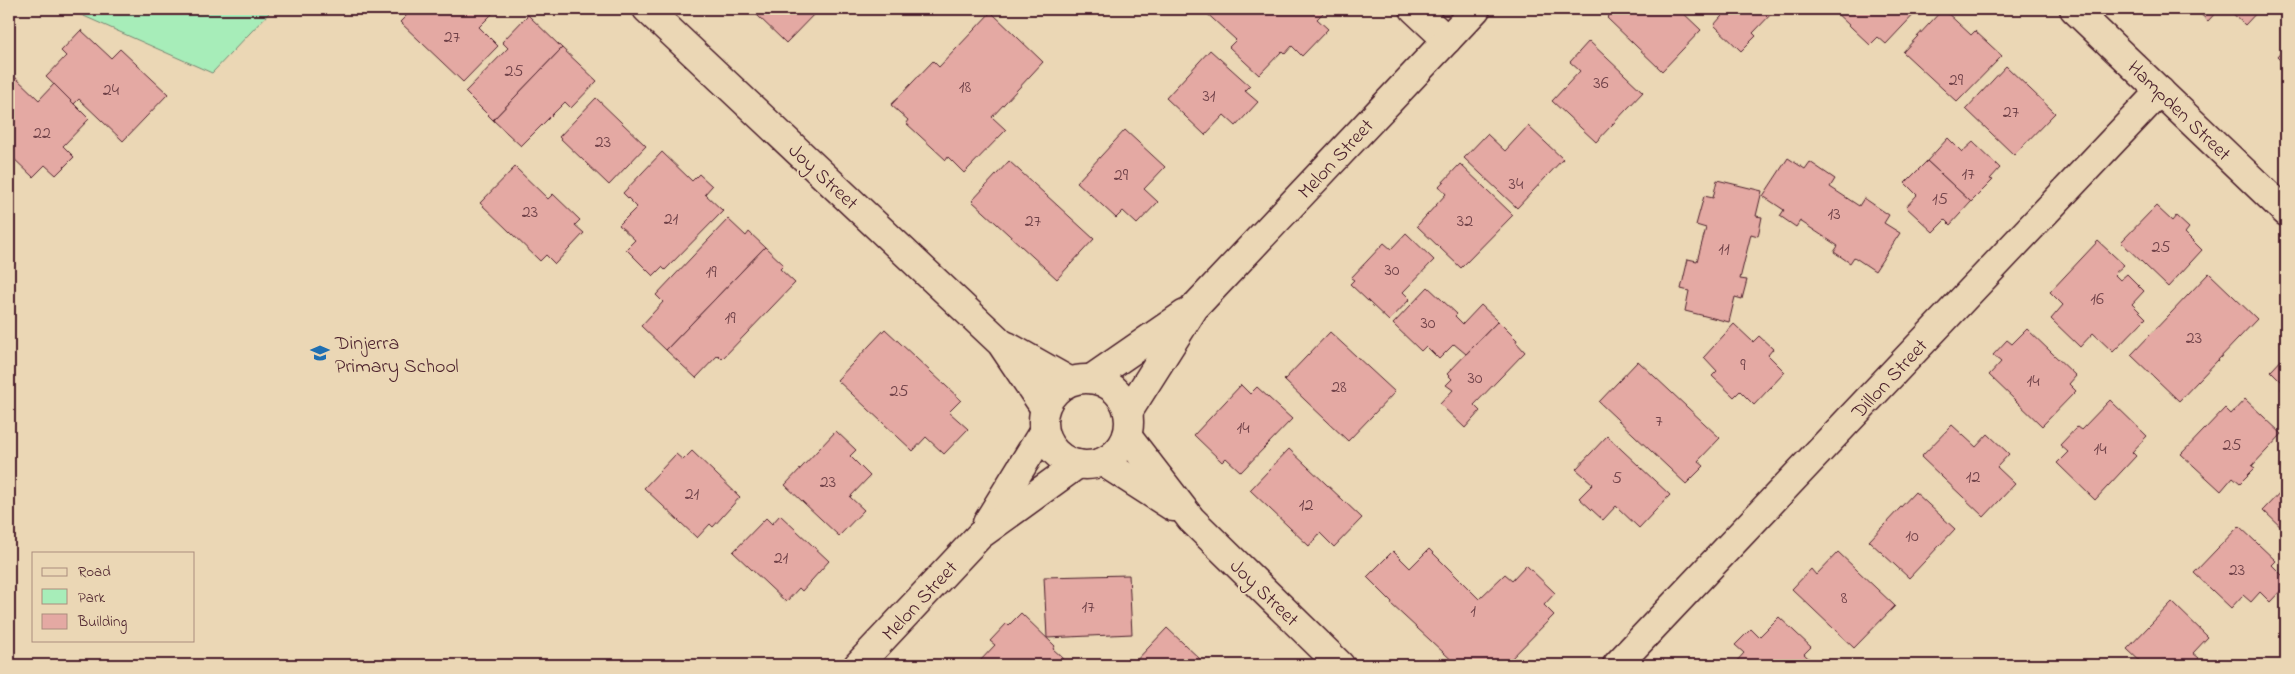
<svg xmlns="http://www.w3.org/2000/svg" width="2295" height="674" font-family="'Indie Flower',sans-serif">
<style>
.green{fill:#a7edb9;stroke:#788672}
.building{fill:#e4a9a3;stroke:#4a1f2b}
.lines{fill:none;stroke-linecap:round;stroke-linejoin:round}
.street-casing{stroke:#4a1f2b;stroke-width:31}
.street{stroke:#ebd7b5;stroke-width:28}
.labels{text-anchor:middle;stroke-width:4;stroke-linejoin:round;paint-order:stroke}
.number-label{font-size:18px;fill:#704249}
.street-label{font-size:20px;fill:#4a1f2b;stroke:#ebd7b5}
.poi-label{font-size:20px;fill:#4a1f2b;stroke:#ebd7b5;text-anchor:start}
</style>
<rect width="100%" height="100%" fill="#ebd7b5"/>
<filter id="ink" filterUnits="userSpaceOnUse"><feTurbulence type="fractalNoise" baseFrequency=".02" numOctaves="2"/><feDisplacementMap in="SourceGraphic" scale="10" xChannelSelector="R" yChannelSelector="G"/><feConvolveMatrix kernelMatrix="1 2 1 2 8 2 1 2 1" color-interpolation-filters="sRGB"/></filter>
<g filter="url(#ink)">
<!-- green -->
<path class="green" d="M68,9H141L146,11L148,9H264L269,13L212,73Z"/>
<!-- building -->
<g class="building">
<path d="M413,9H497L479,27L498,46L463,82L400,22Z"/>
<path d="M757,9H819L786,43L756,14L759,10Z"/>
<path d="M1202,9H1327L1317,19L1328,29L1302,56L1292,46L1285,54L1282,51L1259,75L1229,47L1236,40Z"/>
<path d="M1616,9H1679L1701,30L1662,71L1607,18Z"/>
<path d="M1728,9H1776L1753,33L1756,36L1741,51L1714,25Z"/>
<path d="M1832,9H1919L1886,44L1878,37L1870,45Z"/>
<path d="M1943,9L1971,35L1975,31L2002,56L1957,102L1903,52Z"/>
<path d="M2195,9H2219L2208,21Z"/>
<path d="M2228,9H2260L2245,25Z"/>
<path d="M991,12L1043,62L992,117L1006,130L964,173L948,157L946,160L906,123L908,120L891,105L933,61L939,67Z"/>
<path d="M528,15L562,48L493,120L465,92L508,48L502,42Z"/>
<path d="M81,30L111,58L120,49L168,94L123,141L79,99L74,104L46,77L66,56L61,51Z"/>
<path d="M1589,41L1643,92L1596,142L1552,101L1580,71L1570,62Z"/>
<path d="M2286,47V66L2277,57Z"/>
<path d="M562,48L597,81L571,108L565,102L521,146L493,120Z"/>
<path d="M1210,50L1250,86L1245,91L1258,102L1236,126L1224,115L1205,135L1166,98Z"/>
<path d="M2006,66L2055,113L2014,155L1966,109Z"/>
<path d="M14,76L39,100L54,84L89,119L63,146L74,157L56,175L45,165L33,177L9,154V82Z"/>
<path d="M596,98L646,146L609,185L559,137Z"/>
<path d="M1528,126L1563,159L1517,208L1464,158L1487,134L1505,151Z"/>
<path d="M1125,130L1165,167L1144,189L1158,202L1137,224L1123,211L1116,218L1077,182Z"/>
<path d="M1948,138L1962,152L1973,142L2000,168L1990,179L1993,180L1971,202L1927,161Z"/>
<path d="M662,152L692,181L699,174L712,186L705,194L723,211L665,270L662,267L653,276L626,249L635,240L619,225L637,207L623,193Z"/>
<path d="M1788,158L1805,169L1810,162L1835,179L1830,187L1859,206L1864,198L1889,215L1884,223L1900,233L1875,271L1854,257L1850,263L1834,252L1838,246L1800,221L1796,227L1780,216L1784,210L1763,196Z"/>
<path d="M1009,161L1094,239L1057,279L972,201Z"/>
<path d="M1927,161L1971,202L1950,225L1945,220L1933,232L1906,207L1917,195L1905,183Z"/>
<path d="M1460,164L1513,215L1461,268L1417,226L1446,194L1439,186Z"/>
<path d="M515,167L548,199L553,194L580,220L575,225L584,233L555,264L546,255L540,261L480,203Z"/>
<path d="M1717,180L1762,191L1756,216L1762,217L1758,236L1751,234L1740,279L1747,280L1742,299L1735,297L1729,322L1685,311L1689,291L1681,289L1688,259L1697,261L1706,228L1696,225L1704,196L1713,198Z"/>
<path d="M2156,206L2172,221L2176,216L2189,228L2185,233L2202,250L2168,287L2121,242Z"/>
<path d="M728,219L746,236L749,232L765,247L666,350L641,326L663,302L656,295Z"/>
<path d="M1406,233L1434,260L1403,292L1410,299L1389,321L1350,284L1354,280L1351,278L1384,243L1391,249Z"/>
<path d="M2098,241L2124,265L2114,274L2120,280L2127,274L2144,291L2132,304L2146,318L2113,352L2093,333L2080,347L2051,319L2063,305L2050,292Z"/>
<path d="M765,247L784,265L780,269L795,283L722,359L718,355L696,378L666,350Z"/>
<path d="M2209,273L2257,319L2179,401L2131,355Z"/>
<path d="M1428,287L1457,314L1455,316L1463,324L1481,305L1498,321L1466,354L1454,344L1439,359L1426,346L1421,351L1393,324Z"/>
<path d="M1498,321L1517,340L1516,342L1525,352L1474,405L1480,411L1465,428L1440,404L1453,390L1446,385L1452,379L1447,374Z"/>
<path d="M1734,324L1753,342L1759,336L1773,349L1768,355L1785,372L1754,405L1740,391L1734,397L1712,376L1717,371L1704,357Z"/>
<path d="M885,329L961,400L949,412L968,429L944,454L926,437L913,451L837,380Z"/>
<path d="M2027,329L2076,376L2069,384L2076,391L2042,426L1989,375L2001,362L1993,355L2007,340L2012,344Z"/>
<path d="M1330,332L1395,392L1348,441L1284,380Z"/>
<path d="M2286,355V394L2281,389L2285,385L2271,371Z"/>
<path d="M1638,361L1720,438L1698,461L1704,466L1686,484L1599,402Z"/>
<path d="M1241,385L1250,394L1257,387L1292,419L1241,472L1226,458L1222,462L1194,435Z"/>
<path d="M2245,399L2282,434L2252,466L2255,468L2240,483L2233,477L2221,491L2181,454L2225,408L2231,414Z"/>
<path d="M2110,400L2147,436L2132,452L2136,456L2095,500L2057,463L2068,452L2060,445L2077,427L2081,430Z"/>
<path d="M1952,425L1976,447L1988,434L2009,454L1997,467L2015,484L1984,517L1921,457Z"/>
<path d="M836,431L856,450L850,456L870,476L850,497L864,510L839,536L785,485Z"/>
<path d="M1607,436L1670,495L1639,528L1616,506L1603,520L1579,498L1593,484L1576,469Z"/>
<path d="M1289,449L1362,518L1334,547L1320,533L1309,546L1250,490Z"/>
<path d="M692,451L740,497L713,527L710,524L697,538L644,488L676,454L683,460Z"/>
<path d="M2286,486V532L2263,510Z"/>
<path d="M1915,492L1955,529L1909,578L1869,541Z"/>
<path d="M780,515L829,561L802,591L799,588L786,602L733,552L766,518L772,524Z"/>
<path d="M2239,526L2276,561L2272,565L2286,579V585L2270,602L2260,592L2251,602L2243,595L2231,608L2194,573Z"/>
<path d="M1429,549L1479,599L1505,574L1512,580L1526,565L1555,593L1544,605L1554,615L1505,665H1457L1391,604L1392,602L1367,577L1393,551L1410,568Z"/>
<path d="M1838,552L1895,606L1854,648L1792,589L1811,569L1816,575Z"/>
<path d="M1129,575L1132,634L1047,638L1044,577Z"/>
<path d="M2172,602L2208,637L2193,653L2199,658L2192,665H2144L2127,649Z"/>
<path d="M1021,613L1055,646L1053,649L1063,658L1056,665H982L979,662L995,645L990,641L1007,623L1009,625Z"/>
<path d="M1779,617L1811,647L1804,654L1816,665H1733L1744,653L1735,645L1751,629L1759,637Z"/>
<path d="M1167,628L1200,659L1197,663L1199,665H1132Z"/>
</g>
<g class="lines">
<!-- street casing -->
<g class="street-casing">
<g id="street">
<path d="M647,9L1001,343L1044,407"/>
<path d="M1414,9L1447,40"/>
<path d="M2074,9L2286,212"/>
<path d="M1007,346L1069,381"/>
<circle cx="1086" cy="422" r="43"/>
<path d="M1091,379L1185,314"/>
<path d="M1128,412L1194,308L1476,9"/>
<path d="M1127,436L1191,519L1340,665"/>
<path d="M1103,462L1173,507"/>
<path d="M987,523L1043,432"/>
<path d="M858,665L980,535L1078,464"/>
<path d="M1617,665L2160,91"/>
</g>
</g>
<!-- street -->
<use href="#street" class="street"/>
</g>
</g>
<!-- icons -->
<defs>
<g id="school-bare" transform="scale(1.5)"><path d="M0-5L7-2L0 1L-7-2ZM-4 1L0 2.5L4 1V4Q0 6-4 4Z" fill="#1f6fb2" stroke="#ebd7b5" stroke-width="2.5" paint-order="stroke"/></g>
</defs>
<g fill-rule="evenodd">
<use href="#school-bare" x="320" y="353"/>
</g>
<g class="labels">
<!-- number labels -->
<g class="number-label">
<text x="452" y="42">27</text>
<text x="514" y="76">25</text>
<text x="1956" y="85">29</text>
<text x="1601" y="88">36</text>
<text x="965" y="92">18</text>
<text x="111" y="95">24</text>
<text x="1209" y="101">31</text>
<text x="2011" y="117">27</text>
<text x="42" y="138">22</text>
<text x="603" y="147">23</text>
<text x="1968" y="179">17</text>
<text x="1121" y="180">29</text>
<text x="1516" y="189">34</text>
<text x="1940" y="204">15</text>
<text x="530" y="217">23</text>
<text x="1834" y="219">13</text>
<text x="671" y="224">21</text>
<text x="1033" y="226">27</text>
<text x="1465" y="226">32</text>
<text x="2161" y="252">25</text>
<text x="1724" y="254">11</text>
<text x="1392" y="275">30</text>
<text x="711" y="277">19</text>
<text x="2097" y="304">16</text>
<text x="730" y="323">19</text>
<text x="1428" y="328">30</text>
<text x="2194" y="343">23</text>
<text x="1743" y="370">9</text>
<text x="1475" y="383">30</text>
<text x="2033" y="386">14</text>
<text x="1339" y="392">28</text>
<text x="899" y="396">25</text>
<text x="1659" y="426">7</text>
<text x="1243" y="433">14</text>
<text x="2232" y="450">25</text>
<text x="2100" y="454">14</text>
<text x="1973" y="482">12</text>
<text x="1617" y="483">5</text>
<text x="828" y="487">23</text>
<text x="692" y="499">21</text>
<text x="1306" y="510">12</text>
<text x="1912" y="541">10</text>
<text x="781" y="563">21</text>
<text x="2237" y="575">23</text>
<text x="1844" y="603">8</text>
<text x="1088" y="612">17</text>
<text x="1473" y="616">1</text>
</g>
<!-- street labels -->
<g class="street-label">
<text transform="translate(2180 110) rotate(44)" y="7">Hampden Street</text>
<text transform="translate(1335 158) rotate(-47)" y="7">Melon Street</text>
<text transform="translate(824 176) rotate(43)" y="7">Joy Street</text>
<text transform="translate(1889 378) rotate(-47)" y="7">Dillon Street</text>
<text transform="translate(1265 592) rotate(44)" y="7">Joy Street</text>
<text transform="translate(919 600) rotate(-47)" y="7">Melon Street</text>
</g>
<!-- poi labels -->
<g class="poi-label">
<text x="335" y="349">Dinjerra<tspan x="335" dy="23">Primary School</tspan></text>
</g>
</g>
<!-- margin -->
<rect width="2295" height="674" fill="none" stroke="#ebd7b5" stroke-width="30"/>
<rect x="15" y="15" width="2265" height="644" fill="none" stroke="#4a1f2b" stroke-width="2" filter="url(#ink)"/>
<!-- legend -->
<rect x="32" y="552" width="162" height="90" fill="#ebd7b5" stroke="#ab8d7e"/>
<rect x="42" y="568" width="25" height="8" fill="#ebd7b5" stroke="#ab8d7e"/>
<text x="78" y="576" font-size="15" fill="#4a1f2b">Road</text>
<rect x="42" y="589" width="25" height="15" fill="#a7edb9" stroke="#ab8d7e"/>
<text x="78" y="602" font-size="15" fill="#4a1f2b">Park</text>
<rect x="42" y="614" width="25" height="15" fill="#e4a9a3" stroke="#ab8d7e"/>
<text x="78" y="626" font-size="15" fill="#4a1f2b">Building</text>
</svg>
